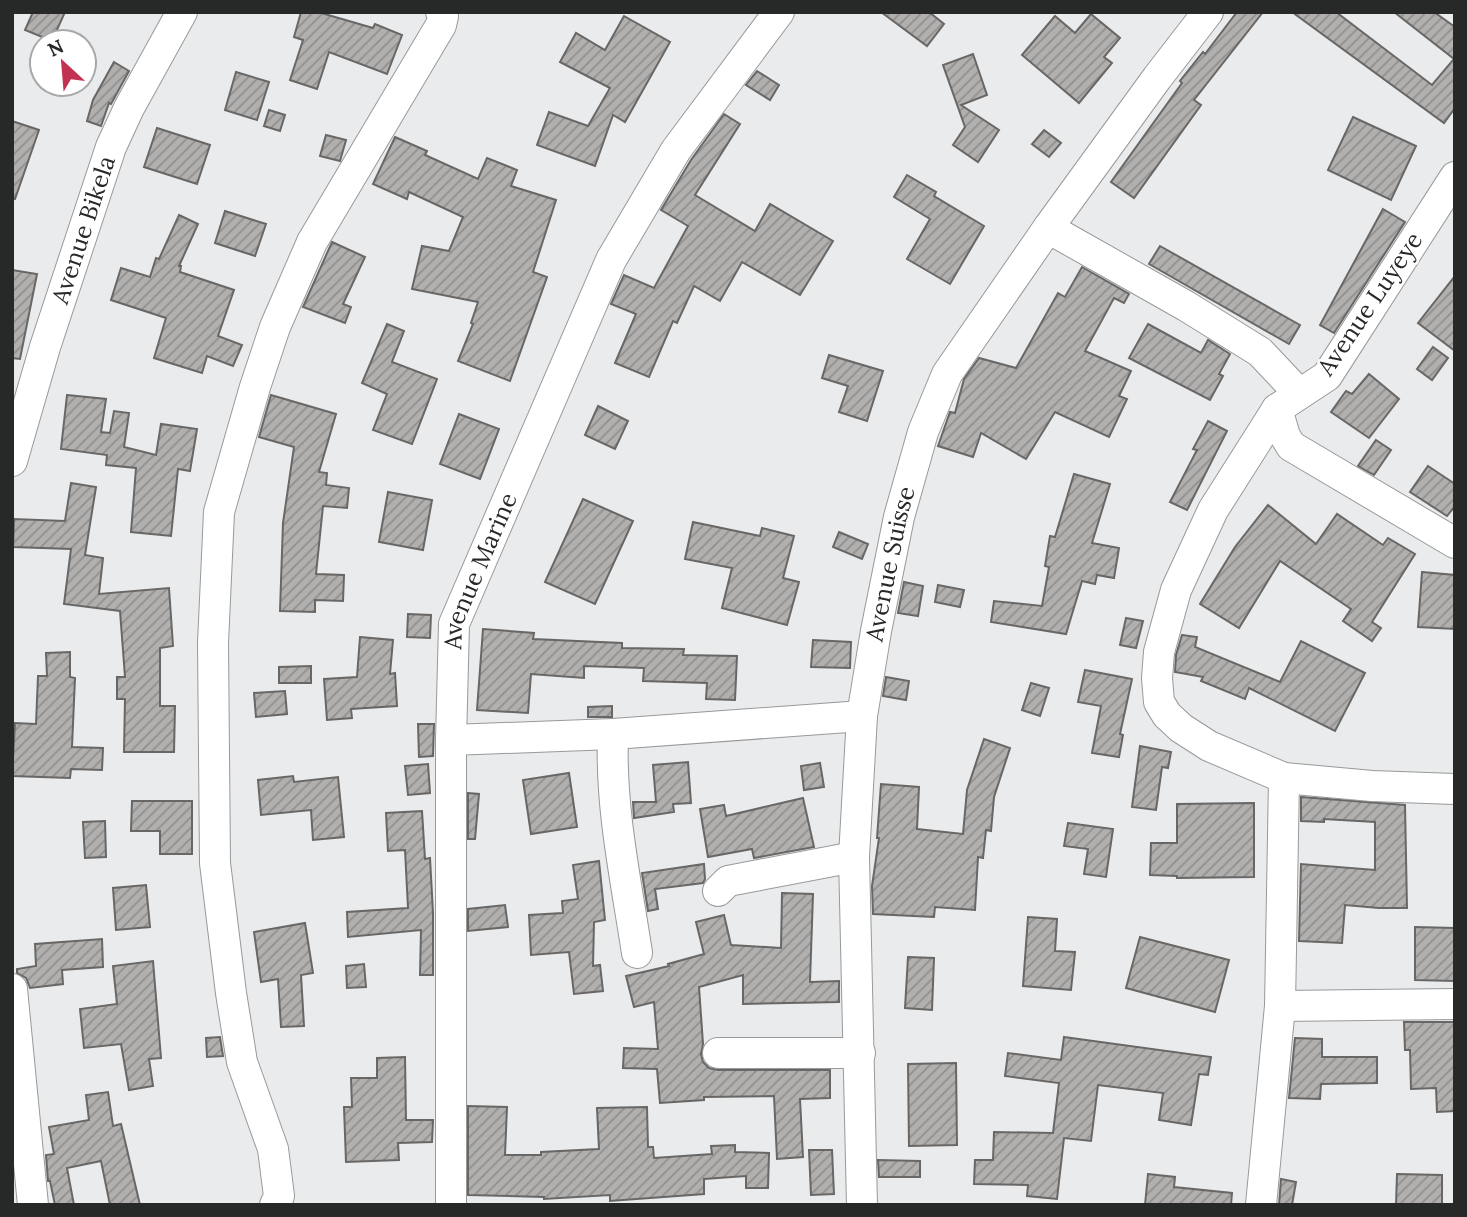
<svg xmlns="http://www.w3.org/2000/svg" width="1467" height="1217" font-family="Lora,serif">
<style>
.building{fill:url(#building-hatch);stroke:#686766;stroke-width:2}
.lines{fill:none;stroke-linecap:round;stroke-linejoin:round}
.minor-casing{stroke:#97999a;stroke-width:32}
.minor{stroke:#fff;stroke-width:30}
.labels{text-anchor:middle;stroke-width:5;stroke-linejoin:round;paint-order:stroke}
.street-label{font-size:24px;fill:#272828;stroke:#fff}
</style>
<defs>
<pattern id="building-hatch" width="6" height="6" patternUnits="userSpaceOnUse" patternTransform="scale(1.75)"><rect width="6" height="6" fill="#b1b0ae"/><path d="M-1 1l2-2M0 6l6-6M5 7l2-2" fill="none" stroke="#908f8e"/></pattern>
</defs>
<rect width="100%" height="100%" fill="#eaebed"/>
<!-- building -->
<g class="building">
<path d="M33,12H65L52,41L25,30Z"/>
<path d="M301,12H318L373,28L375,24L402,35L387,74L329,52L317,89L290,80L303,40L294,37Z"/>
<path d="M881,12H929L944,24L927,46Z"/>
<path d="M1237,12H1263L1194,100L1201,105L1134,198L1111,182L1182,83L1180,81L1203,52L1205,54Z"/>
<path d="M1292,12H1336L1432,85L1454,59L1394,12H1434L1455,27V108L1444,123Z"/>
<path d="M1091,14L1120,38L1104,57L1112,63L1079,103L1022,55L1055,16L1075,33Z"/>
<path d="M624,16L670,42L625,122L613,115L595,166L537,145L549,112L588,126L610,88L560,62L576,33L605,50Z"/>
<path d="M973,54L987,95L961,105L999,130L978,162L953,145L965,127L943,65Z"/>
<path d="M114,62L129,71L111,104L109,103L101,126L87,121L93,100Z"/>
<path d="M757,71L779,85L770,100L746,85Z"/>
<path d="M236,72L269,82L257,120L225,110Z"/>
<path d="M269,110L285,115L280,131L264,126Z"/>
<path d="M724,114L740,124L695,195L755,231L770,204L833,241L800,295L742,262L720,301L694,286L677,323L673,321L649,377L615,363L636,314L611,304L624,275L654,288L688,226L661,210L691,160Z"/>
<path d="M1353,117L1416,146L1391,200L1328,170Z"/>
<path d="M12,121L39,130L15,199L12,198Z"/>
<path d="M157,128L210,145L197,184L144,167Z"/>
<path d="M1044,130L1061,143L1049,157L1032,144Z"/>
<path d="M326,135L346,140L340,161L320,156Z"/>
<path d="M395,137L427,151L425,155L478,179L487,158L517,170L511,186L556,200L533,272L547,277L510,381L458,361L473,324L471,323L478,302L412,289L422,246L449,251L463,217L409,192L407,199L373,184Z"/>
<path d="M907,175L936,192L934,196L984,226L950,284L907,259L930,219L894,197Z"/>
<path d="M1383,209L1405,222L1334,333L1320,325Z"/>
<path d="M225,211L266,224L255,256L215,243Z"/>
<path d="M179,215L198,224L179,266H181L180,272L234,290L218,336L242,345L233,366L207,356L202,373L154,358L166,318L111,300L121,268L150,277L156,258L159,259Z"/>
<path d="M332,242L365,257L343,304L351,307L345,323L303,307Z"/>
<path d="M1160,246L1300,325L1289,344L1149,264Z"/>
<path d="M1082,267L1129,294L1124,303L1114,298L1085,351L1131,371L1119,396L1127,399L1109,437L1055,412L1026,459L981,433L973,457L938,446L950,412L955,413L964,379L979,358L1016,368L1058,293L1065,297Z"/>
<path d="M12,270L37,274L20,359L12,358Z"/>
<path d="M1455,276V351L1418,323Z"/>
<path d="M387,324L404,331L392,362L437,379L412,444L373,430L387,394L362,383Z"/>
<path d="M1148,324L1201,353L1208,340L1230,354L1219,374L1223,376L1210,400L1129,358Z"/>
<path d="M1433,347L1448,358L1432,380L1417,369Z"/>
<path d="M829,355L883,371L867,421L839,412L848,386L822,378Z"/>
<path d="M1369,374L1399,399L1369,438L1331,412L1346,391L1352,394Z"/>
<path d="M67,395L106,399L101,432L110,433L114,411L129,413L124,447L156,455L161,424L197,429L190,471L178,469L171,536L131,532L136,468L106,465L107,455L61,449Z"/>
<path d="M271,395L336,414L319,472L327,473L326,485L349,488L347,508L323,506L316,574L344,575L343,601L315,600V612L280,611L283,523L294,447L259,437Z"/>
<path d="M598,406L628,421L615,449L585,435Z"/>
<path d="M459,414L499,429L480,479L440,464Z"/>
<path d="M1208,421L1227,431L1187,510L1170,502L1197,450L1193,449Z"/>
<path d="M1376,440L1391,450L1374,475L1358,466Z"/>
<path d="M1428,466L1455,484V506L1447,516L1410,492Z"/>
<path d="M1074,474L1110,484L1092,543L1119,548L1114,578L1097,575L1095,584L1082,581L1066,634L991,622L994,601L1042,606L1049,567L1045,566L1050,536L1055,537Z"/>
<path d="M71,483L96,487L85,555L103,558L99,594L169,588L173,646L160,648V706H175L174,752H124L125,699H117V677H125L120,611L64,604L71,549L13,547L14,519L65,521Z"/>
<path d="M388,492L432,500L423,550L379,542Z"/>
<path d="M583,499L633,521L595,604L545,582Z"/>
<path d="M1268,505L1316,544L1337,514L1383,545L1388,538L1415,554L1372,622L1381,628L1372,641L1343,621L1351,609L1280,561L1239,628L1200,604L1235,547Z"/>
<path d="M693,522L760,536L762,528L794,536L783,578L799,582L787,625L722,608L732,568L685,559Z"/>
<path d="M839,532L868,544L862,559L833,547Z"/>
<path d="M1422,572L1455,575V629L1418,627Z"/>
<path d="M904,582L923,586L918,616L898,613Z"/>
<path d="M938,585L964,590L960,607L935,602Z"/>
<path d="M408,614L431,615L430,638L407,637Z"/>
<path d="M1126,618L1143,621L1136,648L1120,645Z"/>
<path d="M483,629L534,633L533,639L622,643V648L684,649L683,655L737,656L735,700L706,699L707,683L643,681L644,668L584,666V678L531,674L528,713L477,710Z"/>
<path d="M1182,635L1197,637L1195,647L1280,682L1301,641L1365,673L1335,731L1249,688L1245,699L1201,681L1203,677L1175,672L1176,655Z"/>
<path d="M360,637L393,640L390,674L395,673L397,706L351,709L352,718L327,720L324,679L357,677Z"/>
<path d="M813,640L851,642L850,668L811,667Z"/>
<path d="M70,652V677L75,678L72,747L103,748L102,770L71,769L70,778L12,776L15,723L36,724L38,676H47L46,653Z"/>
<path d="M311,666V683H279V667Z"/>
<path d="M1085,670L1132,679L1120,734L1123,735L1119,757L1092,753L1101,706L1078,702Z"/>
<path d="M886,677L909,681L906,700L883,696Z"/>
<path d="M1031,683L1049,688L1040,716L1022,710Z"/>
<path d="M285,691L287,714L256,717L254,693Z"/>
<path d="M612,706V717H588V707Z"/>
<path d="M418,724H434L433,756L419,757Z"/>
<path d="M984,739L1010,748L994,797L991,831L986,830L983,858L978,857L975,910L935,907L934,917L873,914L872,886L879,838H877L881,784L919,787L917,829L963,834L967,790Z"/>
<path d="M1140,746L1171,752L1168,768L1162,767L1156,810L1132,807Z"/>
<path d="M688,762L691,803L673,804L674,812L634,818L633,802H656L653,765Z"/>
<path d="M820,763L824,787L804,790L801,766Z"/>
<path d="M428,764L430,793L408,795L405,766Z"/>
<path d="M569,773L577,827L531,834L523,780Z"/>
<path d="M293,776L294,782L338,777L344,837L313,840L311,810L261,815L258,780Z"/>
<path d="M468,793L479,794L475,839H468Z"/>
<path d="M1301,797L1405,805L1407,908H1379L1345,905L1342,943L1299,941L1301,864L1375,870V822L1324,819V822L1301,821Z"/>
<path d="M803,798L814,847L754,858L752,849L708,857L700,809L724,805L726,816Z"/>
<path d="M132,801H192V854H160V831H131Z"/>
<path d="M1254,803V877L1177,878V876L1150,875L1151,843H1177V804Z"/>
<path d="M422,811L425,859L430,858L433,913V975H420L421,930L348,937L347,912L408,908L405,850L388,851L386,813Z"/>
<path d="M105,821L106,857L85,858L83,822Z"/>
<path d="M1068,823L1113,829L1106,877L1084,874L1088,849L1064,846Z"/>
<path d="M599,861L605,920L594,922L593,966L600,965L603,991L574,994L569,952L531,955L529,915L563,913L562,901L578,899L573,865Z"/>
<path d="M704,864L705,879L703,883L655,889L658,909L648,911L642,873Z"/>
<path d="M146,885L150,927L116,930L113,888Z"/>
<path d="M782,893L813,894L810,982L839,981V1002L743,1004V975L699,987L703,1044L701,1054L703,1062L709,1068L718,1070H830V1098L800,1099L803,1157L777,1159L774,1096L704,1097V1100L660,1103L657,1069L623,1068L624,1048L658,1049L654,1002L634,1007L626,976L669,966L668,964L704,954L696,922L724,915L731,945L781,948Z"/>
<path d="M505,905L508,927L468,931V909Z"/>
<path d="M1028,917L1057,919L1055,951L1075,952L1071,990L1023,986Z"/>
<path d="M305,923L313,973L301,975L304,1026L281,1027L278,979L261,982L254,932Z"/>
<path d="M1415,927L1455,928V981L1415,980Z"/>
<path d="M1140,937L1229,960L1215,1012L1126,988Z"/>
<path d="M102,939L103,967L62,970L63,984L30,988L26,978L17,973V969L36,966L35,944Z"/>
<path d="M908,957L934,958L932,1010L905,1008Z"/>
<path d="M153,961L161,1058L149,1059L153,1086L129,1090L121,1044L84,1048L80,1009L117,1004L113,966Z"/>
<path d="M364,964L366,987L347,988L346,966Z"/>
<path d="M1404,1022H1455V1111L1437,1112L1436,1088L1411,1089L1410,1050H1405Z"/>
<path d="M220,1037L223,1056L207,1057L206,1038Z"/>
<path d="M1064,1037L1211,1057L1208,1075L1199,1074L1191,1125L1159,1120L1163,1093L1098,1085L1091,1141L1064,1138L1057,1199L1027,1196L1028,1185L974,1184L975,1160H993L994,1132L1053,1133L1059,1083L1005,1076L1008,1053L1061,1060Z"/>
<path d="M1295,1038L1322,1039V1057H1377V1083L1321,1084L1320,1099L1289,1098Z"/>
<path d="M405,1057L406,1120H433L432,1142L398,1143L399,1160L346,1162L344,1107H352L351,1078H377V1058Z"/>
<path d="M956,1063L957,1145L909,1146L908,1064Z"/>
<path d="M108,1092L113,1126L121,1124L140,1205H110L101,1161L67,1168L74,1205H55L50,1181H48L46,1155L54,1154L49,1127L89,1120L86,1095Z"/>
<path d="M468,1106L507,1107L505,1155H541V1152L599,1149L597,1108L647,1107L648,1147H653L654,1158L712,1154L711,1146L735,1145V1152L769,1153L768,1188H746V1176L704,1179V1194L610,1201V1195L544,1199V1197L468,1195Z"/>
<path d="M809,1150H832L834,1194L811,1195Z"/>
<path d="M878,1160L920,1161V1177H879Z"/>
<path d="M1148,1174L1175,1177L1174,1187L1232,1193L1231,1205H1145Z"/>
<path d="M1397,1174L1442,1175V1205H1396Z"/>
<path d="M1281,1179L1296,1182L1292,1205H1279Z"/>
</g>
<g class="lines">
<!-- minor casing -->
<g class="minor-casing">
<g id="minor">
<path d="M1455,177L1327,376L1277,409L1213,510L1176,590L1159,652L1157,678L1159,702L1167,715L1181,728L1209,746L1284,778L1372,786L1455,789"/>
<path d="M1048,228L1186,306L1260,352L1294,388L1302,392"/>
<path d="M1277,409L1285,436L1291,446L1455,543"/>
<path id="s1" d="M12,461L45,347L111,147L129,108L182,12"/>
<path d="M613,734C610,808 626,880 637,953"/>
<path d="M451,740L613,734L862,716"/>
<path d="M718,891L728,881L854,857"/>
<path d="M12,989L33,1205"/>
<path d="M1280,1006L1455,1004"/>
<path d="M718,1053H860"/>
<path d="M275,1205L279,1196L273,1149L242,1062L231,993L215,863L213,643L219,512L255,387L275,327L312,242L441,25L443,16L441,12"/>
<path id="s2" d="M451,1205V740L454,624L611,260L676,150L779,12"/>
<path id="s3" d="M862,1205L854,857L862,716L876,631L899,517L923,432L947,374L1048,228L1157,78L1208,12"/>
<path d="M1261,1205L1280,1006L1284,778"/>
</g>
</g>
<!-- minor -->
<use href="#minor" class="minor"/>
</g>
<g class="labels">
<!-- street labels -->
<g class="street-label">
<text dy="8" stroke="none"><textPath href="#s1" startOffset="242">Avenue Bikela</textPath></text>
<text transform="translate(1370 304) rotate(-56)" y="8">Avenue Luyeye</text>
<text dy="8" stroke="none"><textPath href="#s3" startOffset="644">Avenue Suisse</textPath></text>
<text dy="8" stroke="none"><textPath href="#s2" startOffset="639">Avenue Marine</textPath></text>
</g>
</g>
<!-- border -->
<rect width="1467" height="1217" fill="none" stroke="#272828" stroke-width="28"/>
<!-- north arrow -->
<g transform="translate(63 63) rotate(334)"><circle r="33" fill="#ffffff" stroke="#a9a9a9" stroke-width="2"/>
<path d="M0-5L12 26L0 18L-12 26Z" fill="#c23252"/>
<text y="-10" font-size="19" font-weight="bold" text-anchor="middle" fill="#272828">N</text>
</g>
</svg>
